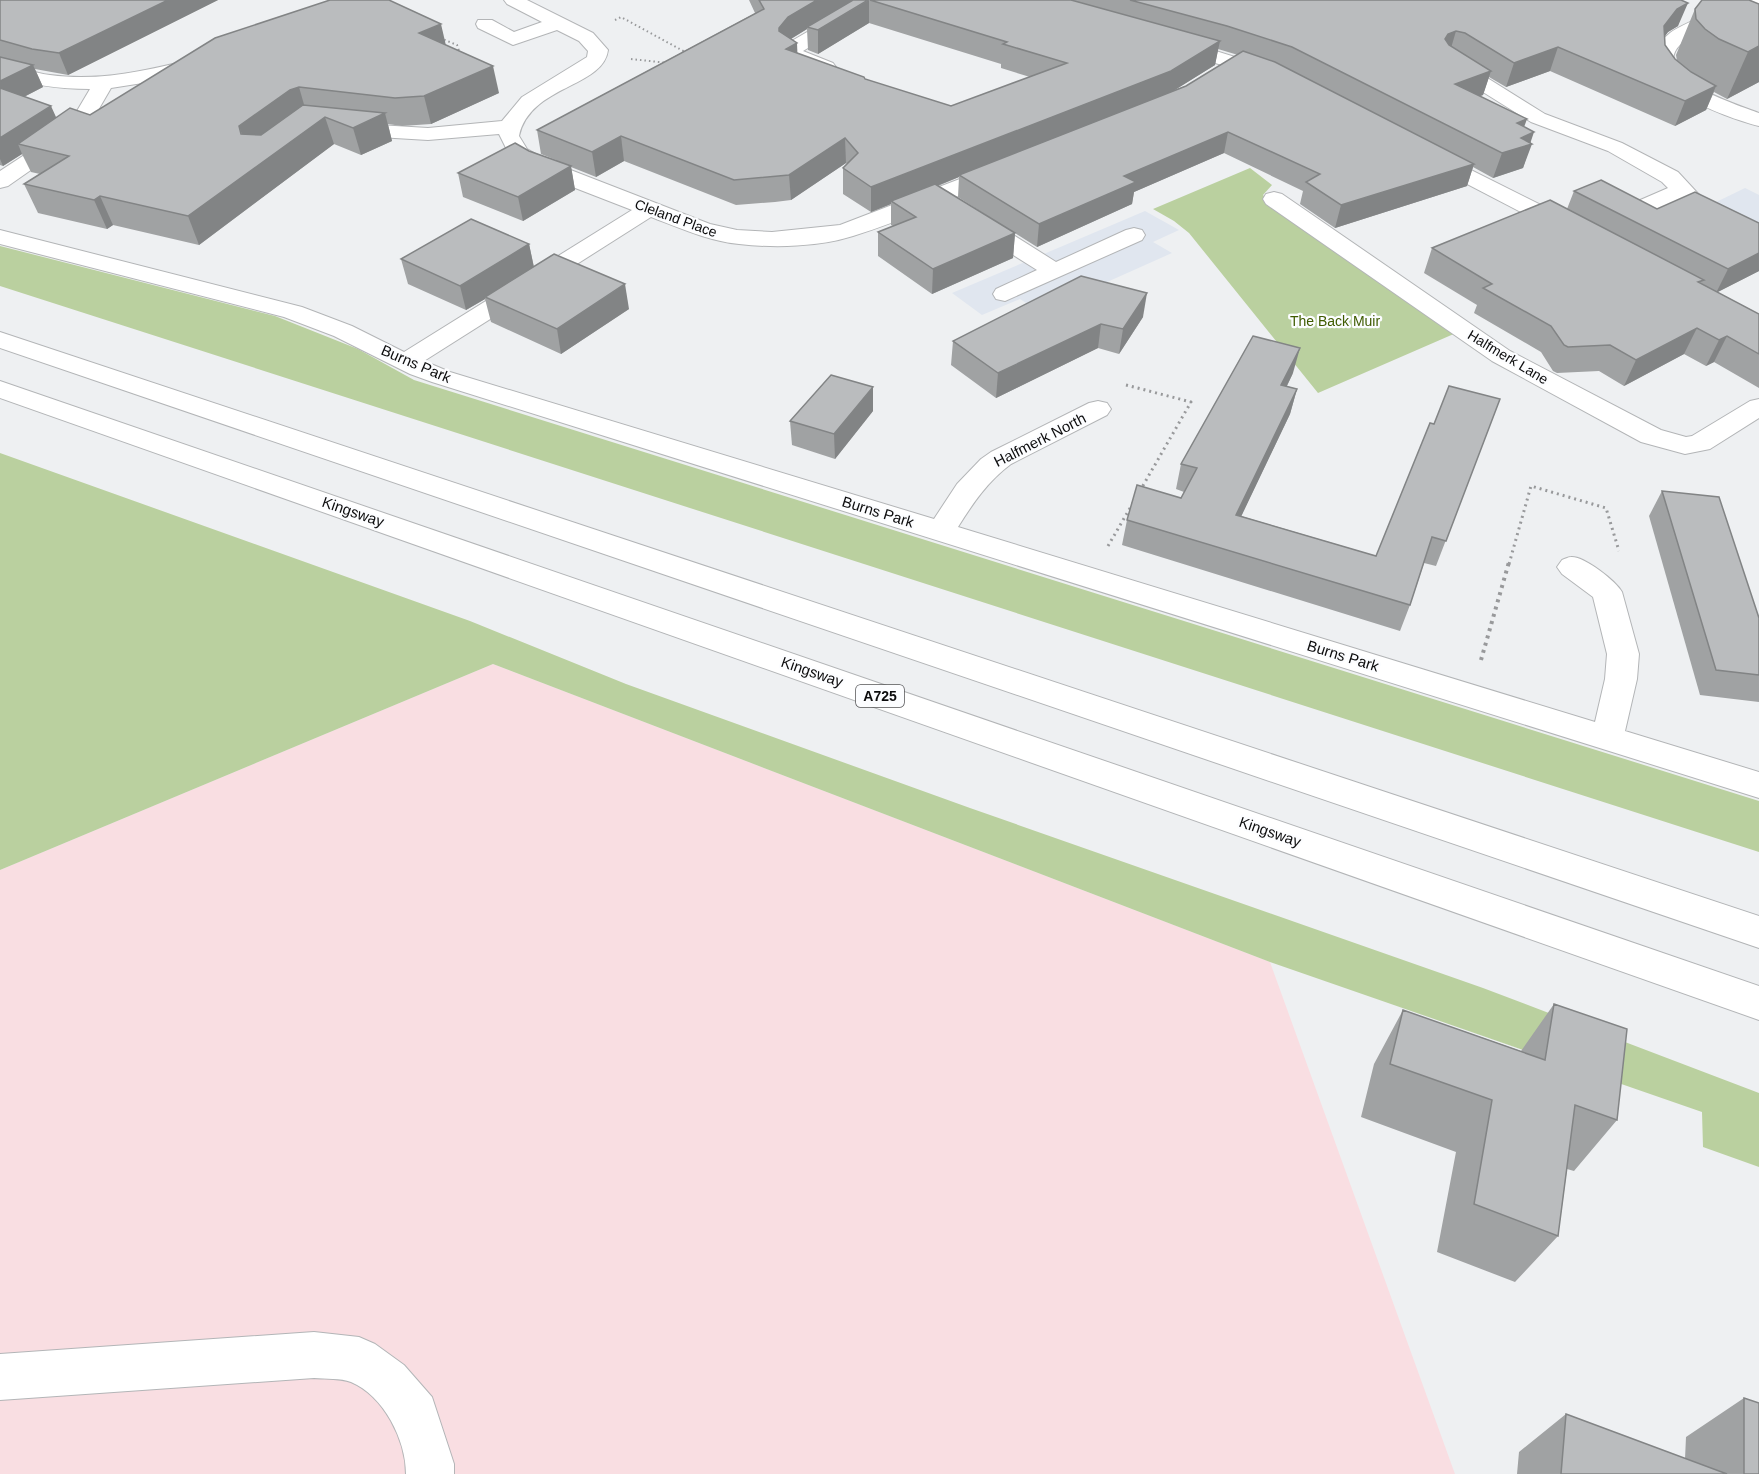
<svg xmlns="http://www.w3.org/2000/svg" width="1759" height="1474" font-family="Helvetica,sans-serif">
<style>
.built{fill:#e0e6ef}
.education{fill:#f9dee2}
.green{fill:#bad09f}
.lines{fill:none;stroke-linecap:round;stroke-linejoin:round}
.minor-casing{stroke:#b3b5b7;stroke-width:2}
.highway-casing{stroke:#b3b5b7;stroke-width:2}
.path-far2{stroke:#98999b;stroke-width:2;stroke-dasharray:1.5 3;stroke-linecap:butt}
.path-far1{stroke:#98999b;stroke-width:3;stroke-dasharray:2 4;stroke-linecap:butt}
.path{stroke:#98999b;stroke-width:4;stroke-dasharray:3 4.5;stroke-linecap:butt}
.minor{fill:#fff;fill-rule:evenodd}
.highway{fill:#fff;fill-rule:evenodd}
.wall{fill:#a0a2a3;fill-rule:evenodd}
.shaded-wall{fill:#828485}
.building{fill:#babcbe;stroke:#828485;stroke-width:1.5}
.labels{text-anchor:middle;stroke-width:4.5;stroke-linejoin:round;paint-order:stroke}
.far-street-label{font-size:14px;fill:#0c0c0d;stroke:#fcfdff}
.far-park-label{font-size:14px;fill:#3f5b00;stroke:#fcfdff}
.shield{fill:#fcfdff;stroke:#545456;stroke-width:1.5}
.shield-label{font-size:14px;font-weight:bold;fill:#0c0c0d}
.street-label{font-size:15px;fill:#0c0c0d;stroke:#fcfdff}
</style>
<rect width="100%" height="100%" fill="#eef0f2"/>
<!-- built -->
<g class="built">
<path d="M1745,188L1759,195V234L1708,206Z"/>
<path d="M1145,211L1179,230L1153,242L1172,253L1040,312L1020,299L982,315L952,293Z"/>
</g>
<!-- education -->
<path class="education" d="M493,664L1270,962L1455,1474H0V870Z"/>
<!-- green -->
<g class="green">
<path d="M1250,168L1272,185L1263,195L1268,201L1456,333L1318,393L1189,233L1174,221L1153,209Z"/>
<path d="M0,246L275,316L358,349L414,380L1759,801V852L0,286Z"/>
<path d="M0,453L470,621L626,684L970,808L1483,988L1759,1093V1167L1703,1147L1702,1112L1270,962L493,664L0,870Z"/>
</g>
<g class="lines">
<!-- minor casing -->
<g class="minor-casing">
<g id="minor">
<path d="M504,0H527L593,33L608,50C603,88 530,85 519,136L527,149L550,162L710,224L737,230L772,232L840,225L991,167L999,165L1007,167L1010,172L1007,177C956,196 905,220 853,236C818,247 775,248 739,244C708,241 680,228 651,217L424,361L450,372L934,519L957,484L981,459L991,452L1089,403L1098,401L1107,403L1111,409L1107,415L1011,464C988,481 973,503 958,527L1595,722L1605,679L1607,654L1593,597L1562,574L1557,567L1562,560C1565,559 1568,557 1571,557C1584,556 1616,581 1622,592L1639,654L1637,679L1625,731L1759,772V798L432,382L410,374L334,336L284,317L0,244V230L302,307L352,326L404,352L632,210L534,172L511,158L499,134L428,140L345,135L338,133L335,129L338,125L345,123L428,128L502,121L522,97L587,57L588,51L579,41L557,30L513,45L478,28L476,24L478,20H492L514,32L542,22L507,4Z"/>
<path d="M862,0H884L881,4L803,51L833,63L836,67L833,71C819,75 791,65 782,53L790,42Z"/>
<path d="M1741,0H1759V5C1741,14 1722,23 1704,31C1698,34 1689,37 1683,42C1643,76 1738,105 1759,113V126C1727,118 1614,79 1670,33C1683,23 1724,8 1741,0Z"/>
<path d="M1174,38L1277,70L1280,74L1277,78L1270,80L1167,48L1164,44L1167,40Z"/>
<path d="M1450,57L1457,59L1545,114L1622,143L1678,172L1703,199L1759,230V246L1751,244L1687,209L1679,200L1663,207L1672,215L1669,220C1656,223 1642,217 1635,206L1638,201L1668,188L1662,182L1608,151L1531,122L1443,67L1440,63L1443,59Z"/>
<path d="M198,58L205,60L208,64L205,68L149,82L111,88L93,119L78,137L8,186L0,188V171L64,129L74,116L90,89C59,89 29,85 0,74V61C17,65 32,73 50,75C101,82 149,70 198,58Z"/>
<path d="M1431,150L1577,223L1580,228L1577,233L1569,235L1561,233L1423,161L1420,156L1423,151Z"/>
<path d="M1274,192L1282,194L1510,351L1661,430L1686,437L1692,436L1750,401L1759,399V418L1710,449L1685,454L1641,442L1492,361L1266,204L1263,199L1266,194Z"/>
<path d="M977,215L985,217L1056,262L1126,230L1134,228L1142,230L1145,235L1142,240L1005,301L996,299L993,294L996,289L1037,270L969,227L966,222L969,217Z"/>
<path d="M314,1332L359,1337L375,1344L404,1365L432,1397L454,1464V1474H406C406,1440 384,1396 351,1382C341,1378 325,1379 314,1378L0,1400V1354Z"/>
</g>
</g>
<!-- highway casing -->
<g class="highway-casing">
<g id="highway">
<path d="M0,332L1759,916V948L0,348Z"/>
<path d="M0,381L1759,986V1020L0,398Z"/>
</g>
</g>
<!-- path-far2 -->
<g class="path-far2">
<path d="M615,20L621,17L687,53"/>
<path d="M440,38L457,45L460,54"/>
<path d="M631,59L668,63"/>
</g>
<!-- path-far1 -->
<g class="path-far1">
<path d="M1126,385L1191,402L1141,489"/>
<path d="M1108,546L1133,503"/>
<path d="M1509,564L1531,486L1606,508L1619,551"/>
</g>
<!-- path -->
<path class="path" d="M1481,660L1509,562"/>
<!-- minor -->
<use href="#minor" class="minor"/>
<!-- highway -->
<use href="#highway" class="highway"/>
</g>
<!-- wall -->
<g class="wall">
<path d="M0,0H218L68,75L35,69L43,87L24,97L56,118L90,115L445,44L499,93L431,124L402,126L388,124L392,141L361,155L334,144L199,245L113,225L107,229L38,213L24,184L40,174L31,172L22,154L3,166L0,165Z"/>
<path d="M749,0H1681L1678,26L1668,32L1664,37L1665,45L1675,59L1677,61L1676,55L1695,9L1759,4V82L1727,99L1714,92L1706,110L1675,126L1550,71L1506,87L1489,77L1483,95L1480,96L1524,127L1531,143L1523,168L1493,178L1473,167L1467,186L1335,228L1300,204L1303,191L1224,153L1134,192L1132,204L1037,247L1015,233L1013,258L932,294L878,256V232L893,226L891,225V204L871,212L843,194V168L847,164L846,163L791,200L775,202L736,205L624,161L596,177L571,167L575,190L523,221L463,197L458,173L529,151L556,160L541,154L537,130L755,13ZM869,23L1001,64V68L1030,77L951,106L865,79L797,53L791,39L807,29L808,50L818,54ZM1218,49L1238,55L1186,86L1174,90L1215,65ZM959,177L958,197L1008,229L938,186Z"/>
<path d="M1574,191L1657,209L1759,223V271L1717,292L1759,314V388L1714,362L1706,366L1684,354L1624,386L1599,371L1557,373L1553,371L1541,352L1474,313L1477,305L1424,273L1432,248L1567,209Z"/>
<path d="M529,244L534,267L629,309L561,354L491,322L485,299L466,310L408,284L401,259Z"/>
<path d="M1143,317L1119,354L1098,348L996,398L951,365L953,341Z"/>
<path d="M1293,373L1287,386L1297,389L1290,414L1241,516L1376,556L1434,424L1500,399L1436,566L1424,563L1410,605L1400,631L1122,545L1127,520L1181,498L1184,492L1176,489L1181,464Z"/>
<path d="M873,411L835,459L792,445L790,421Z"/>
<path d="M1662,491L1759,618V702L1700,695L1649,516Z"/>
<path d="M1554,1004L1617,1120L1574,1171L1567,1169L1558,1236L1515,1282L1437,1252L1456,1152L1361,1117L1374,1064L1403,1010L1521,1051Z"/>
<path d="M1744,1398L1759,1474H1517L1519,1452L1566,1414L1685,1459L1686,1437Z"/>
</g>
<!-- shaded-wall -->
<g class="shaded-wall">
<path d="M168,0H218L68,75L59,53Z"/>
<path d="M817,0H858L807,27V29L789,40L780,52L779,28L788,17Z"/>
<path d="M869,0V23L818,54V30Z"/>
<path d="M1688,3L1678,26L1668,32L1655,50L1664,26L1677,9Z"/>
<path d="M441,24L447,50L419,33Z"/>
<path d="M1456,31L1449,55L1445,39L1448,34Z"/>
<path d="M1220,41L1215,65L1167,95L959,175V177L894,203L891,201V204L871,212V187Z"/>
<path d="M797,43L798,67L786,49Z"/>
<path d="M1759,46V82L1727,99L1748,52Z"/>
<path d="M1558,47L1550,71L1506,87L1514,63Z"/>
<path d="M33,65L43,87L2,108L0,104V81Z"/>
<path d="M493,66L499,93L431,124L424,96Z"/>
<path d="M1491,71L1483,95L1447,108L1455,84Z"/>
<path d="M1716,86L1706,110L1675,126L1685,101Z"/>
<path d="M299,87L307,115L249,154L239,126L290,90Z"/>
<path d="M51,106L61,128L18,144L22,154L3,166L0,159V138Z"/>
<path d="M385,113L392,141L361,155L353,128Z"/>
<path d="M325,117L334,144L199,245L188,216Z"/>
<path d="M1527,119L1518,144L1517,123Z"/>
<path d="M1228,132L1224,153L1134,192L1132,204L1037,247L1039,224L1124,176Z"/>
<path d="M1534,132L1530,144H1532L1523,168L1493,178L1502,153L1521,138Z"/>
<path d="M621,136L624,161L596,177L592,152Z"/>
<path d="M845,138L846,163L791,200L789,175Z"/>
<path d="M1474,164L1467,186L1335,228L1341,205Z"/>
<path d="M571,166L575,190L523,221L518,197Z"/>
<path d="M100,196L113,225L107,229L94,200Z"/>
<path d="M1015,233L1013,258L932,294L933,269Z"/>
<path d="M529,244L534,268L485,297V299L466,310L460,286Z"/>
<path d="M1759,253V271L1716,293L1728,269Z"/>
<path d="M625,284L629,309L561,354L557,329Z"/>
<path d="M1147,293L1143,317L1119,354L1123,329Z"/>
<path d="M1101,324L1098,348L996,398L998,373Z"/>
<path d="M1697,328L1684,354L1624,386L1636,360Z"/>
<path d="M1727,336L1714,362L1706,366L1719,340Z"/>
<path d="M1300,348L1293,373L1275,410L1281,385Z"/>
<path d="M873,387V411L835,459L834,434Z"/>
<path d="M1297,389L1290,414L1230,540L1236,515Z"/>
</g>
<!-- building -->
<g class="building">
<path d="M0,0H168L59,53L32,49L0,40Z"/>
<path d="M330,0H389L441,24L419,33L493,66L424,96L395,98L299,87L290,90L239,126L241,134L261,135L303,105L385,113L353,128L325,117L188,216L100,196L94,200L24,184L69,156L18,144L70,108L90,115L215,38Z"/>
<path d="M759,0H817L788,17L779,28V31L797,43L786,49L864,77L865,79L951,106L1067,63L1003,44L1007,42L870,0H1071L1220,41L1171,71L871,187L843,168L858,153L845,138L789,175L734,180L621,136L592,152L537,130L764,9Z"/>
<path d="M853,0H868L818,30L807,27Z"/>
<path d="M1130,0H1681L1688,3L1677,9L1664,26L1665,45L1675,59L1691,72L1716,86L1685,101L1558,47L1514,63L1465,33L1456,31L1448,34L1445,39L1449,45L1491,71L1455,84L1527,119L1517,123L1534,132L1521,138L1532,144L1502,153L1292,47L1227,26Z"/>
<path d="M1702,0H1749L1759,4V46L1748,52L1719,39L1705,29L1696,19L1695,9Z"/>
<path d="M1243,51L1275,62L1474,164L1341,205L1306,182L1320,174L1228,132L1124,176L1136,182L1039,224L959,175L1186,86Z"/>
<path d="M0,57L33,65L0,81Z"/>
<path d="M0,88L51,106L0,138Z"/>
<path d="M515,143L529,151L571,166L518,197L458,173Z"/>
<path d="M1601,180L1657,209L1695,192L1759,223V253L1728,269L1574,191Z"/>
<path d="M935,184L1015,233L933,269L878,232L916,217L891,201Z"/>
<path d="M1550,200L1704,280L1698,282L1759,314V354L1727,336L1719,340L1697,328L1636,360L1610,345L1568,347L1564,345L1551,326L1483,288L1492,284L1432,248Z"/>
<path d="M471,219L529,244L460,286L401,259Z"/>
<path d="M554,254L625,284L557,329L485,297Z"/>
<path d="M1081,276L1147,293L1123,329L1101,324L998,373L953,341Z"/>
<path d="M1253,336L1300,348L1281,385L1297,389L1236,515L1376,556L1430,423L1434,424L1449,386L1500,399L1446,541L1432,537L1410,605L1127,520L1137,485L1181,498L1197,468L1181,464Z"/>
<path d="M831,375L873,387L834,434L790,421Z"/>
<path d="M1662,491L1719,497L1759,618V675L1716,670Z"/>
<path d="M1554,1004L1627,1029L1617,1120L1575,1105L1558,1236L1474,1204L1492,1100L1390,1064L1403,1010L1545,1060Z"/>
<path d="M1744,1398L1759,1403V1474H1744Z"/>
<path d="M1566,1414L1727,1474H1561Z"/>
</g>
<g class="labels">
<!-- far-street labels -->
<g class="far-street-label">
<text transform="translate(676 218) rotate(20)" y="5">Cleland Place</text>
<text transform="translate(1508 357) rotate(31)" y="5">Halfmerk Lane</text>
</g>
<!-- far-park labels -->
<g class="far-park-label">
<text x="1335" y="326">The Back Muir</text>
</g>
<!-- shield labels -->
<rect class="shield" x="856" y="685" width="48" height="22" rx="4.5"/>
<g class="shield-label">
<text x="880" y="701">A725</text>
</g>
<!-- street labels -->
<g class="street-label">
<text transform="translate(416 364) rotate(23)" y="5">Burns Park</text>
<text transform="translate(1040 440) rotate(-27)" y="5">Halfmerk North</text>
<text transform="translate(353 512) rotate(19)" y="5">Kingsway</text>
<text transform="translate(878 512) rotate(17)" y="5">Burns Park</text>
<text transform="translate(1343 656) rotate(17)" y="5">Burns Park</text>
<text transform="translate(812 672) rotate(19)" y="5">Kingsway</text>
<text transform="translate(1270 832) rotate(19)" y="5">Kingsway</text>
</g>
</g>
</svg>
